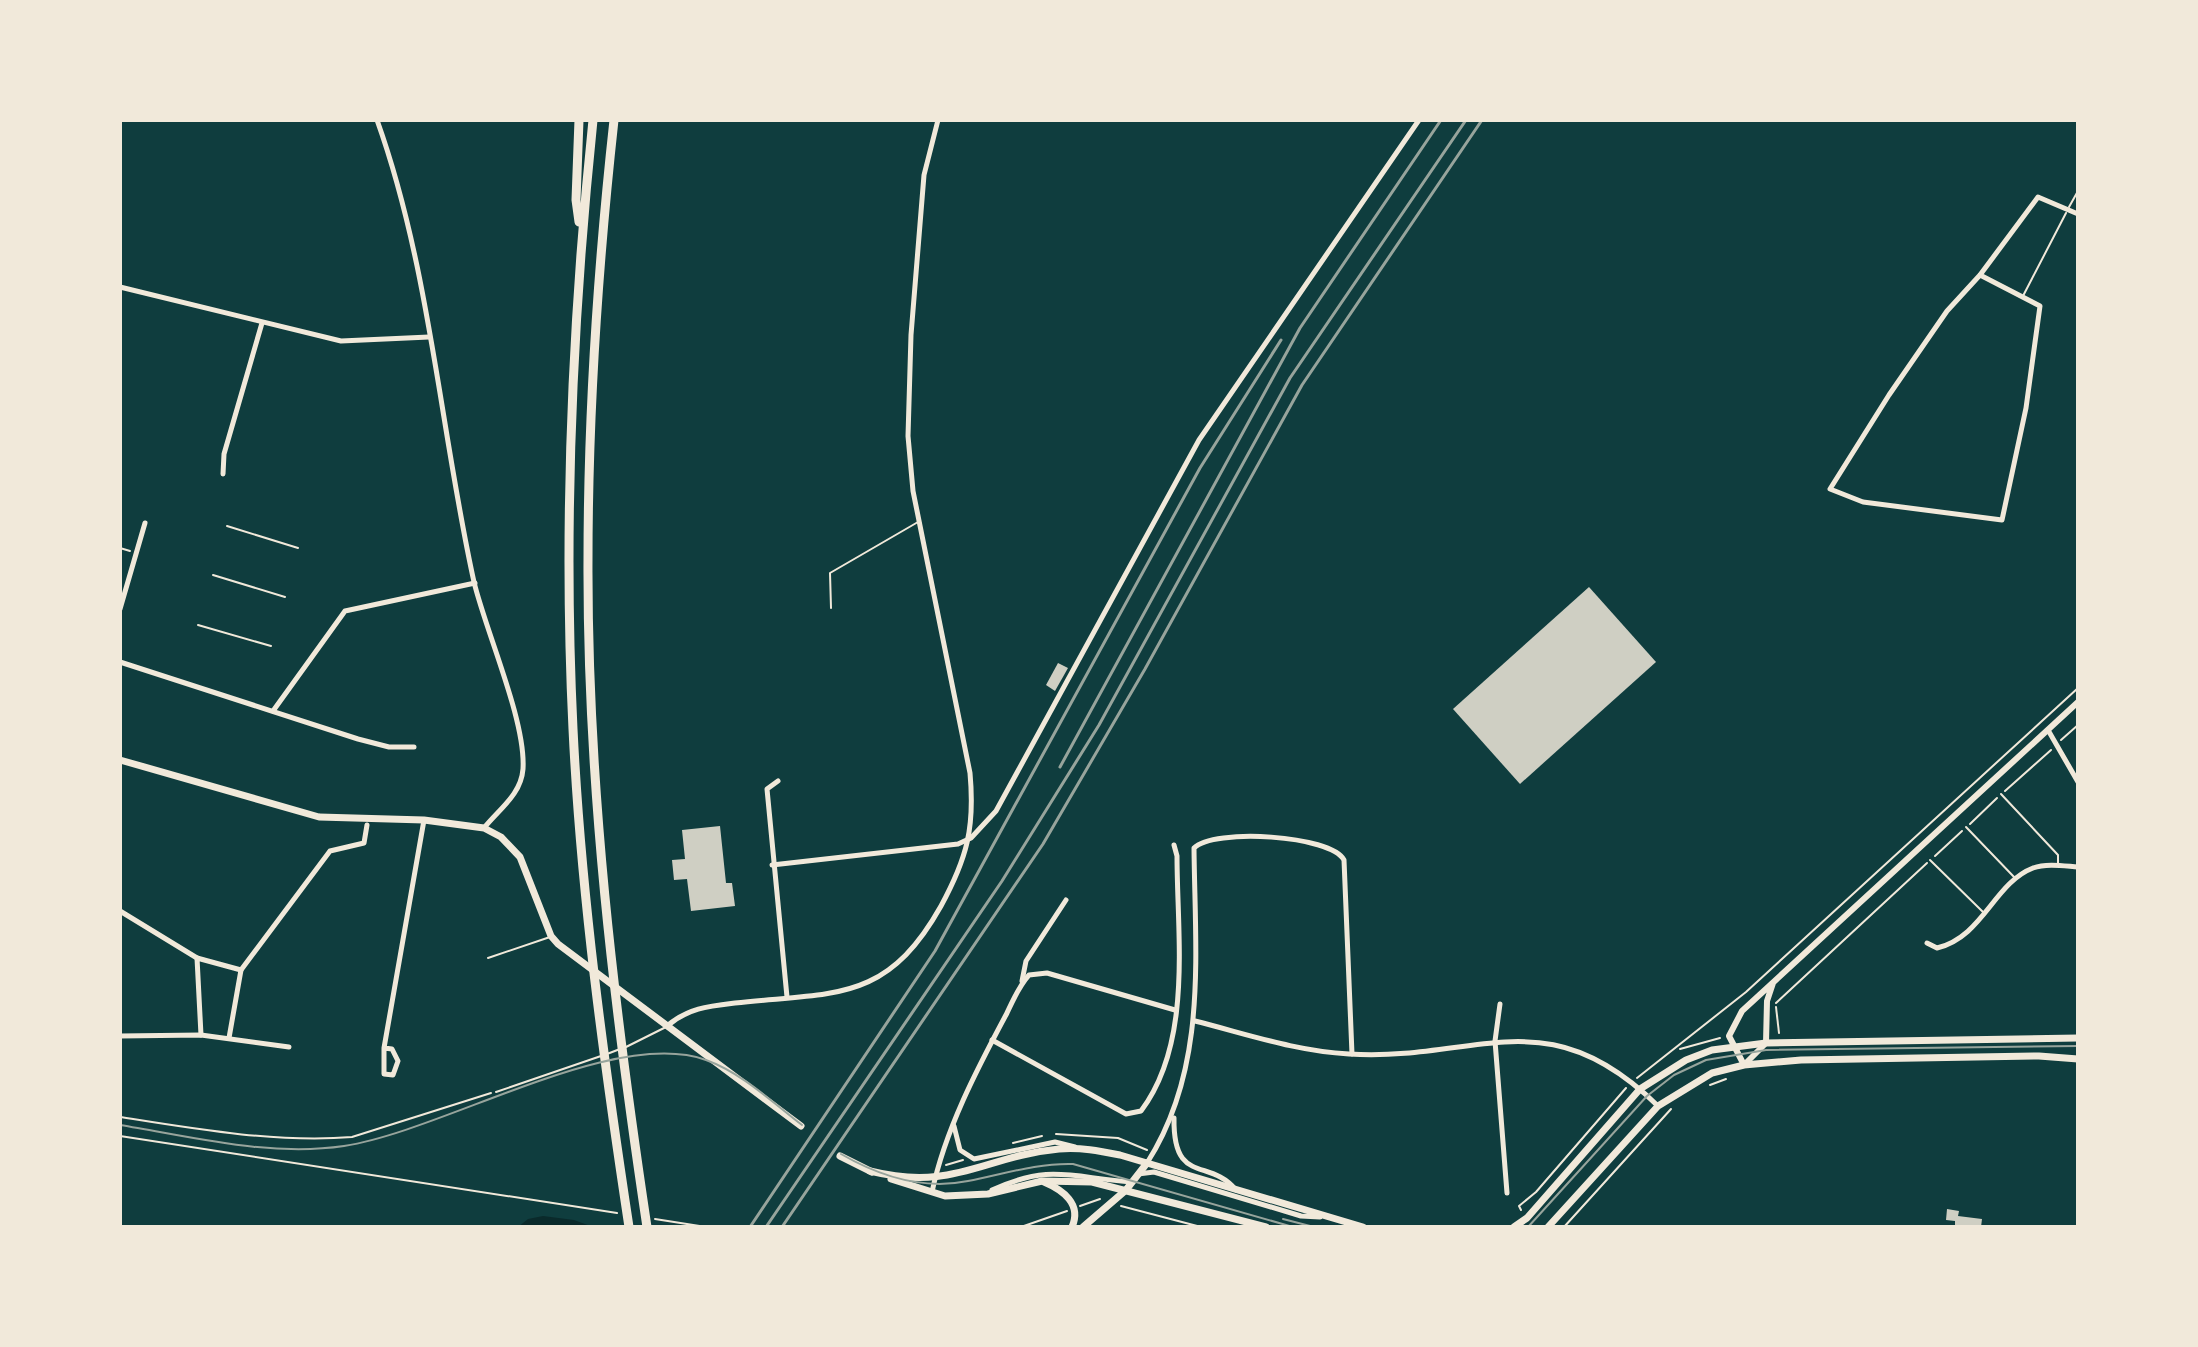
<svg xmlns="http://www.w3.org/2000/svg" width="2198" height="1347" font-family="Ubuntu,sans-serif">
<style>
.water{fill:#0a2a2b}
.building{fill:#cfcfc3}
.lines{fill:none;stroke-linecap:round;stroke-linejoin:round}
.path{stroke:#f1e9da;stroke-width:2}
.service{stroke:#f1e9da;stroke-width:2}
.minor{stroke:#f1e9da;stroke-width:5}
.tertiary{stroke:#f1e9da;stroke-width:6}
.secondary{stroke:#f1e9da;stroke-width:7}
.motorway{stroke:#f1e9da;stroke-width:9}
.tram{stroke:#97a49c;stroke-width:2}
.rail{stroke:#97a49c;stroke-width:3}
</style>
<rect width="100%" height="100%" fill="#0f3d3e"/>
<!-- water -->
<path class="water" d="M543,1216L574,1220L593,1227H518L528,1219Z"/>
<!-- building -->
<g class="building">
<path d="M1589,587L1656,662L1520,784L1453,709Z"/>
<path d="M1058,663L1068,668L1055,691L1046,685Z"/>
<path d="M720,826L726,883H732L735,906L691,911L687,879L674,880L672,860L685,859L682,830Z"/>
<path d="M1947,1209L1959,1211L1958,1216L1982,1219L1981,1227H1955V1221L1946,1220Z"/>
</g>
<g class="lines">
<!-- path -->
<g class="path">
<path d="M227,526L298,548"/>
<path d="M120,548L130,551"/>
<path d="M213,575L285,597"/>
<path d="M198,625L271,646"/>
<path d="M2061,740L2078,725"/>
<path d="M2005,791L2051,750"/>
<path d="M1970,824L1997,798"/>
<path d="M1935,856L1962,831"/>
<path d="M1776,1003L1927,863"/>
<path d="M1776,1007L1779,1033"/>
<path d="M1680,1049L1720,1038"/>
<path d="M1637,1078L1746,992L2078,688"/>
<path d="M1710,1085L1726,1079"/>
<path d="M120,1117C195,1129 276,1143 352,1137L491,1093"/>
<path d="M1056,1134L1118,1138L1147,1150"/>
<path d="M120,1136L617,1213"/>
<path d="M1013,1143L1042,1136"/>
<path d="M946,1165L963,1160"/>
<path d="M1080,1206L1100,1199"/>
<path d="M1121,1206L1201,1227"/>
<path d="M1521,1210L1519,1206L1536,1192L1626,1088"/>
<path d="M655,1219L706,1227"/>
<path d="M1021,1227L1067,1211"/>
<path d="M1564,1227L1671,1109"/>
</g>
<!-- service -->
<g class="service">
<path d="M2069,207L2078,191"/>
<path d="M2023,296L2066,213"/>
<path d="M831,608L830,573L918,522"/>
<path d="M2001,794L2058,855V863"/>
<path d="M1966,827L2015,878"/>
<path d="M1930,860L1983,912"/>
<path d="M488,958L550,937"/>
<path d="M626,1047L666,1027"/>
<path d="M607,1054L620,1049"/>
<path d="M496,1092L601,1056"/>
</g>
<!-- minor -->
<g class="minor">
<path d="M377,120C430,268 440,428 474,582C486,632 526,721 523,769C521,795 499,809 484,828"/>
<path d="M1980,275L2040,306L2026,408L2002,520L1863,502L1830,489L1889,395L1947,311L1980,275L2038,197L2078,214"/>
<path d="M120,287L341,341L429,337"/>
<path d="M223,474L224,454L262,323"/>
<path d="M120,609L145,523"/>
<path d="M120,662L358,739L389,747H414"/>
<path d="M273,711L345,611L475,583"/>
<path d="M2048,730L2078,782"/>
<path d="M778,781L767,789L787,997"/>
<path d="M772,865L958,844L971,838L996,811L1199,440L1419,120"/>
<path d="M120,911L197,958"/>
<path d="M1927,943L1937,948C1983,937 1994,883 2033,868C2047,863 2064,866 2078,867"/>
<path d="M241,970L330,851L364,843L367,825"/>
<path d="M1022,981L1026,961L1066,900"/>
<path d="M1500,1004L1495,1041L1507,1193"/>
<path d="M1195,1021C1247,1034 1295,1051 1349,1054C1477,1062 1546,996 1658,1106"/>
<path d="M667,1026C688,1008 709,1006 735,1003C834,992 886,1004 941,906C967,858 975,828 970,773L913,491L908,436L911,335L924,175L938,120"/>
<path d="M201,1035L197,958L241,970L229,1038"/>
<path d="M120,1036L201,1035L289,1047"/>
<path d="M992,1040L1126,1114L1141,1111C1193,1042 1177,936 1177,856L1174,845"/>
<path d="M384,1048L392,1049L398,1061L393,1075L384,1074V1048L424,820"/>
<path d="M1174,1118C1173,1186 1209,1157 1236,1190"/>
<path d="M954,1126L960,1150L974,1159L1055,1142L1075,1147"/>
<path d="M1147,1163C1208,1068 1195,955 1194,848C1213,828 1331,835 1344,860L1352,1054"/>
<path d="M1138,1174L1154,1172L1301,1216L1320,1217"/>
<path d="M992,1190C1051,1163 1072,1178 1132,1182"/>
<path d="M932,1192C945,1130 977,1069 1007,1013C1013,1000 1019,986 1029,975L1047,973L1175,1010"/>
</g>
<!-- tertiary -->
<path class="tertiary" d="M1773,983L1767,1001L1766,1043L1744,1065L1729,1036L1742,1011L2078,702"/>
<!-- secondary -->
<g class="secondary">
<path d="M120,760L319,817L424,820L484,828L501,837L520,857L551,936L558,944L801,1126"/>
<path d="M840,1156L872,1172"/>
<path d="M870,1171C954,1192 984,1156 1059,1149C1080,1147 1100,1151 1120,1155L1363,1227"/>
<path d="M891,1179L945,1196L988,1194L1042,1181L1092,1182L1266,1227"/>
<path d="M1044,1182C1063,1190 1082,1204 1072,1227"/>
<path d="M1083,1227L1126,1190L1147,1163"/>
<path d="M1514,1227L1527,1218L1640,1089L1686,1060L1712,1050L1766,1043L2078,1038"/>
<path d="M1548,1227L1658,1106L1712,1073L1744,1065L1801,1060L2039,1056L2078,1059"/>
</g>
<!-- motorway -->
<g class="motorway">
<path d="M579,120L576,200L579,222"/>
<path d="M593,120C572,323 563,525 573,729C581,895 604,1062 629,1227"/>
<path d="M614,120C598,266 588,413 588,560C587,783 614,1007 647,1227"/>
</g>
<!-- tram -->
<g class="tram">
<path d="M120,1125C193,1137 270,1157 344,1146C446,1130 613,1027 706,1060C742,1073 772,1102 802,1125"/>
<path d="M841,1154C879,1176 924,1190 968,1181C1004,1174 1036,1163 1073,1164L1293,1227"/>
<path d="M1283,1219L1314,1227"/>
<path d="M1528,1227L1647,1096L1674,1075L1706,1060L1766,1050L2078,1046"/>
</g>
<!-- rail -->
<g class="rail">
<path d="M1060,767L1300,328L1441,120"/>
<path d="M750,1227L935,951L1200,468L1281,340"/>
<path d="M766,1227L1002,881L1099,725L1290,378L1466,120"/>
<path d="M782,1227L1043,844L1145,669L1302,385L1482,120"/>
</g>
</g>
<!-- border -->
<rect width="2198" height="1347" fill="none" stroke="#f1e9da" stroke-width="244"/>
</svg>
